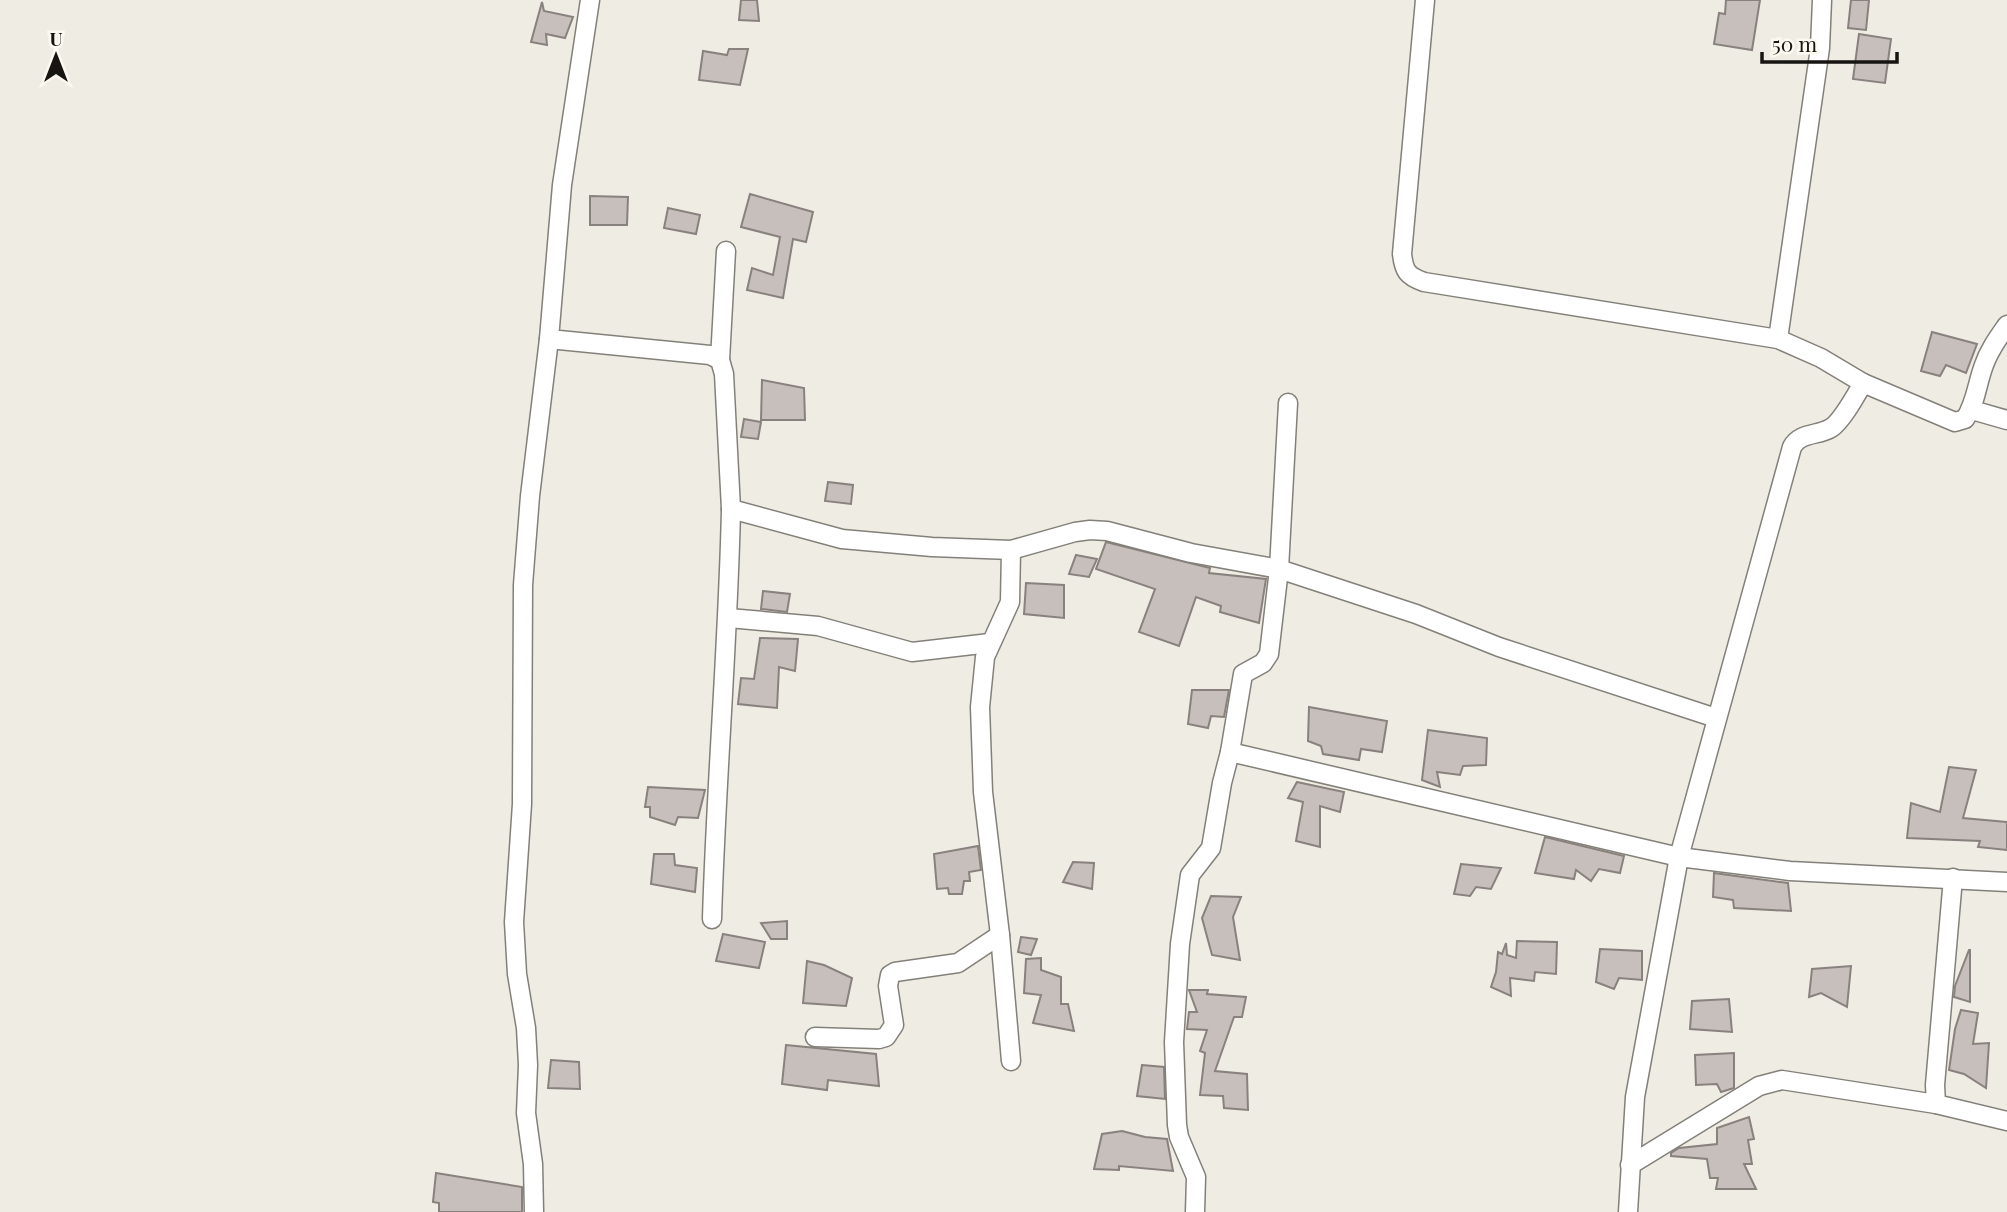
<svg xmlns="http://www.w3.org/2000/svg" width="2007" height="1212" font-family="'Playfair Display',serif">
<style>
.building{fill:#c7bfbb;stroke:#89817d;stroke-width:2}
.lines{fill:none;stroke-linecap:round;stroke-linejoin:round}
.minor-casing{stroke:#838079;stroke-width:21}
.minor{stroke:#fff;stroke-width:18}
</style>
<rect width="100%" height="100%" fill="#efece4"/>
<!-- building -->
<g class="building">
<path d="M741,0H757L759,21L739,20Z"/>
<path d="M1726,0H1760L1752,50L1714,44L1719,13L1725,14Z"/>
<path d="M1851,0H1869L1866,30L1848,28Z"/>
<path d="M542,2L544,11L573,17L565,38L546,34L547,45L531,42Z"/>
<path d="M1859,34L1891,39L1885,83L1853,79Z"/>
<path d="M729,49H748L740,85L699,80L703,51L727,55Z"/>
<path d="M750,194L813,212L806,242L793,239L783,298L747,290L752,268L773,275L780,237L741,227Z"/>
<path d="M590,196L628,197L627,225H590Z"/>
<path d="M668,208L700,215L696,234L664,228Z"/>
<path d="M1932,332L1977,344L1966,373L1946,365L1940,376L1921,371Z"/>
<path d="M762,380L804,388L805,420H761Z"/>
<path d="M744,419L761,422L758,439L741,437Z"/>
<path d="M828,482L853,485L851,504L825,501Z"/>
<path d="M1106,542L1210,568L1209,573L1266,579L1259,623L1220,612L1221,606L1196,597L1179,646L1139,632L1155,589L1096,569Z"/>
<path d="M1076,555L1097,559L1089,577L1069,574Z"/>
<path d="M1026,583L1064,585V618L1024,614Z"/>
<path d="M763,591L790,594L787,612L761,609Z"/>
<path d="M760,638L798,639L795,671L779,667L777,708L738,704L741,678L754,679Z"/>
<path d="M1192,690H1229L1224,717L1211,716L1208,728L1188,724Z"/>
<path d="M1309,707L1387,721L1382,752L1361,749L1359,760L1323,754L1321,746L1308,741Z"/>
<path d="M1428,730L1487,738L1486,765L1463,766L1460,775L1437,772L1440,787L1422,780Z"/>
<path d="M1949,767L1976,770L1963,818L2007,822V850L1978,847L1980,841L1907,838L1911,803L1940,812Z"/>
<path d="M1297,782L1344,792L1340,812L1320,806V847L1296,841L1303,802L1288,798Z"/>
<path d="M648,787L705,790L698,818L678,817L675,825L650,817V807H645Z"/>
<path d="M1545,837L1624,856L1620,873L1599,869L1591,881L1576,870L1574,879L1535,873Z"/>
<path d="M978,846L981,870L969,872L970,881H964L962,894H949L948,888L937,889L934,854Z"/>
<path d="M654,854H674L675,865L697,868L695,892L651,884Z"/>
<path d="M1073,862L1094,863L1092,889L1063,882Z"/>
<path d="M1461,864L1501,868L1491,889L1476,887L1470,896L1454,894Z"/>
<path d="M1714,873L1788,883L1791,911L1734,908L1733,900L1713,897Z"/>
<path d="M1211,896L1241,897L1233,917L1240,960L1212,955L1202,918Z"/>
<path d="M787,921V939H771L761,923Z"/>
<path d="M723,934L765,942L759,968L716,961Z"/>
<path d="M1021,937L1037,939L1031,955L1018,952Z"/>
<path d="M1517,941L1557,942L1556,974L1535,972L1534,981L1510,978L1511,996L1491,987L1496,972L1498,952L1502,954L1506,943L1507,955L1516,958Z"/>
<path d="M1600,949L1642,951V980L1619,978L1614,989L1596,982Z"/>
<path d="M1969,950H1970V1002L1954,997L1955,986Z"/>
<path d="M1041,958V970L1061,977V1004H1068L1074,1031L1033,1023L1041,995L1024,993L1026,959Z"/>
<path d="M807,961L824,965L852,978L846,1006L803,1003Z"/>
<path d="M1851,966L1847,1007L1821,993L1809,997L1812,969Z"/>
<path d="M1189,990H1208L1207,994L1246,997L1242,1017H1234L1215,1071L1247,1074L1248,1110L1224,1108L1223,1096L1200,1095L1205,1053L1200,1051L1207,1030L1187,1029L1189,1012H1197Z"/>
<path d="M1729,999L1732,1032L1690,1029L1692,1001Z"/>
<path d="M1961,1010L1978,1013L1973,1044L1989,1043L1986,1088L1964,1074L1949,1070L1955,1029Z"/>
<path d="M786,1045L876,1054L879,1086L828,1080L827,1090L782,1084Z"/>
<path d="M1734,1053V1088L1721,1092L1717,1084L1696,1085L1695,1055Z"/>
<path d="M551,1060L579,1062L580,1089L548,1088Z"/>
<path d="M1142,1065L1164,1067L1165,1099L1137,1096Z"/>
<path d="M1749,1117L1754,1139L1748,1140L1752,1164H1744L1756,1189H1716L1718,1178H1710L1707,1159L1671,1156V1153L1679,1148L1717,1144V1128Z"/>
<path d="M1122,1131L1145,1137L1167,1139L1173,1171L1119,1166V1170L1094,1169L1102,1134Z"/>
<path d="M436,1173L522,1187V1212H439V1203L433,1202Z"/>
</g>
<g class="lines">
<!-- minor casing -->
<g class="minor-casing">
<g id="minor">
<path d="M590,0L562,185L549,339L710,355L720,360L724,374L731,509L842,539L932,547L1011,550L1075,532L1090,530L1107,531L1191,553L1279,569L1416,614L1499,647L1716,718"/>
<path d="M1425,0L1402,254C1404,271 1407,276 1424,282L1778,339L1821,358L1863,383"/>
<path d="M1778,339L1820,48L1822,0"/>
<path d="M720,360L726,251"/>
<path d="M1288,403L1279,569L1269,654L1263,663L1243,674L1230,752L1679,857L1790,871L2007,882"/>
<path d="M1972,410L2007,420"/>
<path d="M1011,550L1010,602L985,657L980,707L983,792L1000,935L1011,1061"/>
<path d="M729,618L818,626L912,652L990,643"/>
<path d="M1953,878L1935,1085L1936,1104L2007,1121"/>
<path d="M712,919C716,782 728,646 731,509"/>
<path d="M815,1037L879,1039L886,1037L894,1025L888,986L890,975L895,972L958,963L1000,935"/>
<path d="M1630,1165L1759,1086L1782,1080L1936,1104"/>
<path d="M534,1212L533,1164L526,1113L528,1065L526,1028L517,974L514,922L522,804L523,585L530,496L549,339"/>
<path d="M1195,1212L1196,1177L1179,1137L1177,1125L1174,1042L1180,944L1190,875L1211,848L1222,783L1230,752"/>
<path d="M1628,1212L1635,1097L1679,857L1792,447C1800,432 1818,436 1831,428C1842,421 1856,395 1863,383L1955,422L1965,419C1976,403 1977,383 1984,365C1989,350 1998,338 2007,325"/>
</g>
</g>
<!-- minor -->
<use href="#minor" class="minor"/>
</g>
<!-- north arrow -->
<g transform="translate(56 56)" stroke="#fcf9f1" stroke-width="5" paint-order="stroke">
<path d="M0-5L12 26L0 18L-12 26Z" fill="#161512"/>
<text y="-10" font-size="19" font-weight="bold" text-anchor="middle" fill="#161512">U</text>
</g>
<!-- scale -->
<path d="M1762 52v10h135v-10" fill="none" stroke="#161512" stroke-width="3.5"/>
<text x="1772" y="52" font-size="21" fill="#161512" stroke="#fcf9f1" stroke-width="5" paint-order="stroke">50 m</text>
</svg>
